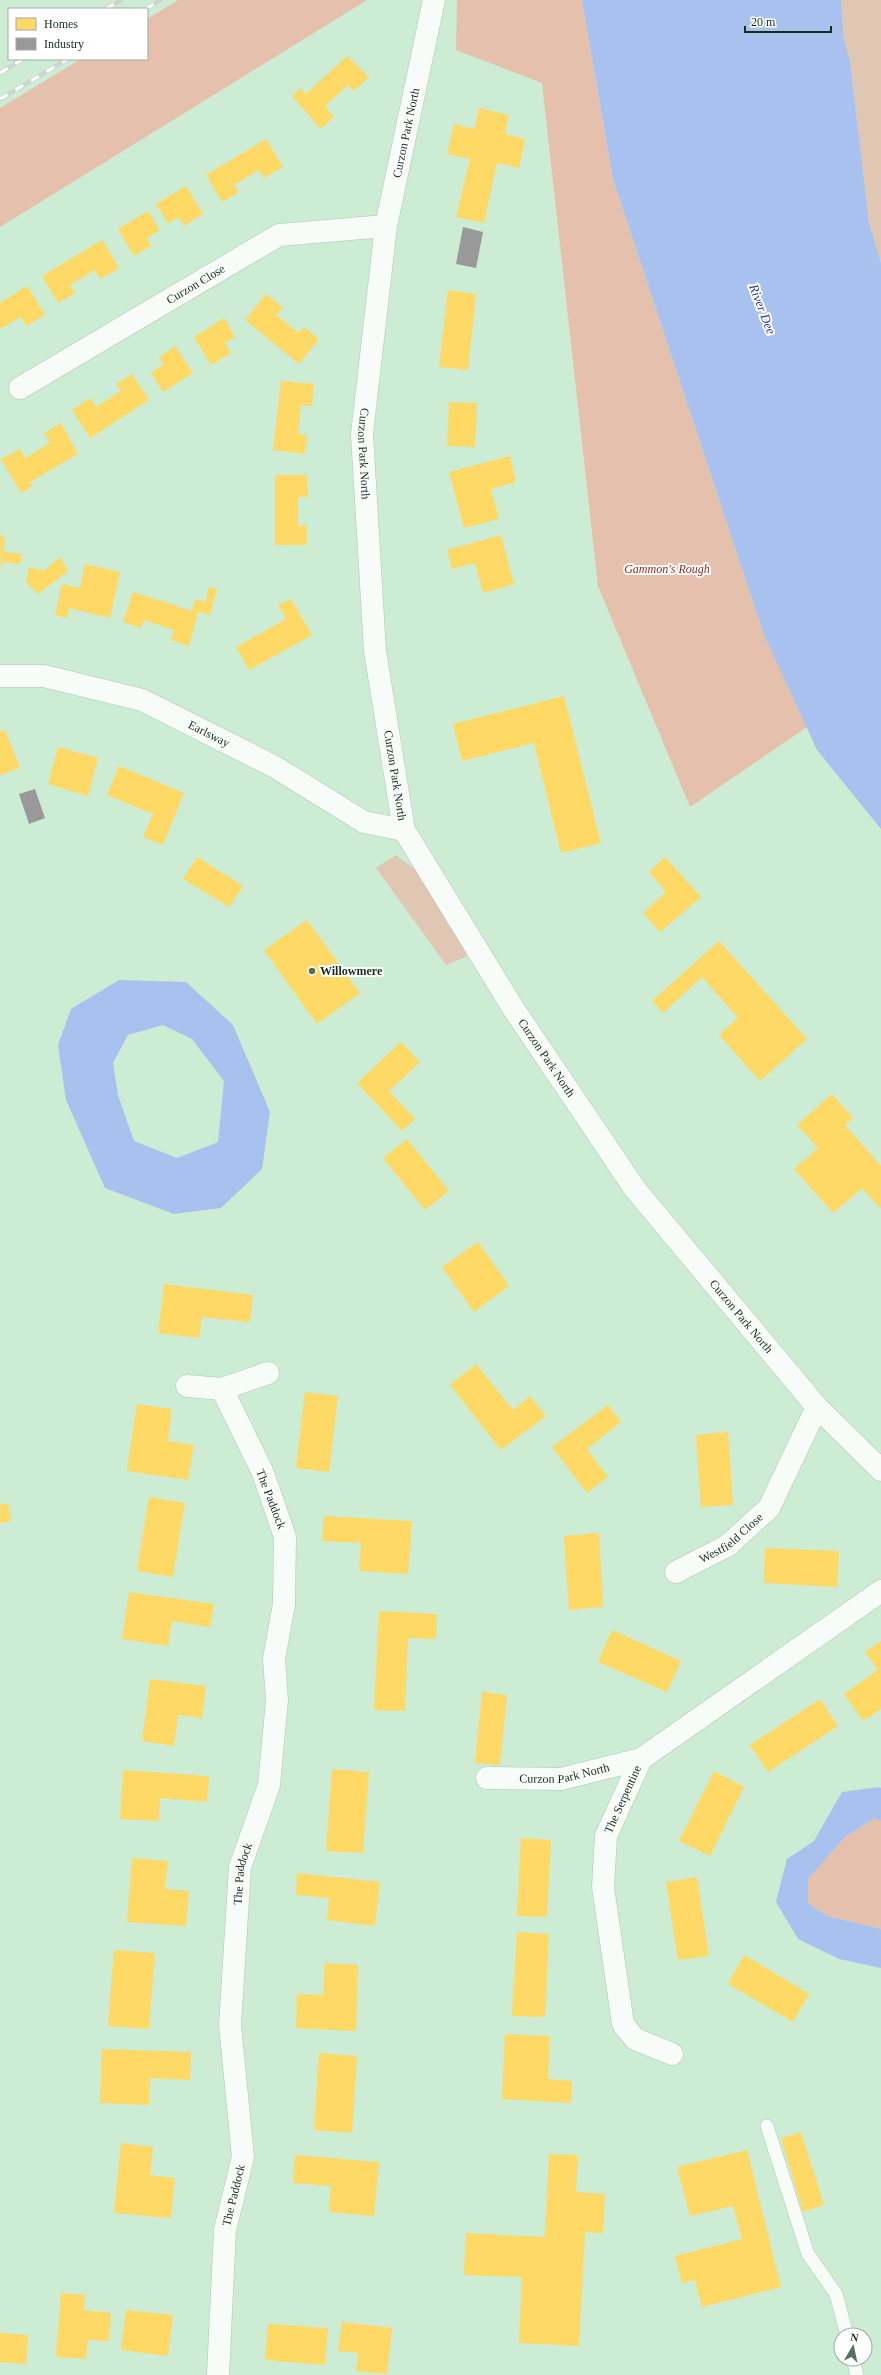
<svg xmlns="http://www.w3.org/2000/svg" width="881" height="2375" font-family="'Times New Roman',serif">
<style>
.green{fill:#e0c7b4}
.forest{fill:#e5c1ad}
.water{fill:#a8c1ee;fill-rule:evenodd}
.homes{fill:#ffd966}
.industry{fill:#999}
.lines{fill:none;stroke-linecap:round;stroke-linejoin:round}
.lane-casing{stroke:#afc8b4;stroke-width:14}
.street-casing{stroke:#afc8b4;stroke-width:23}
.lane{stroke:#f7fcf8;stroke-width:13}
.street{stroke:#f7fcf8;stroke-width:22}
.rail-casing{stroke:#ccd6ce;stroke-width:4.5}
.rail{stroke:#fff;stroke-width:3;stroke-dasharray:9;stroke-linecap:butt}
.poi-dot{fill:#56705c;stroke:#fff;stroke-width:1.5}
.labels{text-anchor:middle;stroke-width:4;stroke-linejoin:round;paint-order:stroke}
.street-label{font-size:12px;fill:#172d1c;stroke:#fff}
.park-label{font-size:12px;font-style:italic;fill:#922a1d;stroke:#fff}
.poi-label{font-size:12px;font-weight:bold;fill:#172d1c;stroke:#fff;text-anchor:start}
.water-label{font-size:13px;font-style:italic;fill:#304197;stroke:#fff}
</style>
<rect width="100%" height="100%" fill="#ccecd3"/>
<!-- green -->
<g class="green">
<path d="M841,0H881V263L869,223L850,61L844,39Z"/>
<path d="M396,855L425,877L468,950L466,957L446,965L376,868Z"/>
</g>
<!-- forest -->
<g class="forest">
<path d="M178,0H367L0,227V108L81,59H147V19Z"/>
<path d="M457,0H582L613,179L764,635L807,727L690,807L598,586L542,83L456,50Z"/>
<path d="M875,1818L881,1821V1929L827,1916L808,1903V1879L846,1836Z"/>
</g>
<!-- water -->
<g class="water">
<path d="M582,0H841L844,39L850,61L869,223L881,263V829L817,750L764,635L613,179Z"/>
<path d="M119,980L186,982L233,1025L270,1112L262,1169L221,1208L174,1214L105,1188L66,1100L58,1045L71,1009ZM163,1025L192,1039L224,1081L218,1142L177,1158L134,1141L118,1095L113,1063L128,1035Z"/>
<path d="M879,1787L881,1788V1821L875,1818L846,1836L808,1879V1903L827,1916L881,1929V1968L839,1959L798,1939L776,1902L787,1859L814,1841L842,1792Z"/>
</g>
<!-- homes -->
<g class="homes">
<path d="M347,56L369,77L354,91L348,85L325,106L334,117L321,129L292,96L301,88L306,94Z"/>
<path d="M479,108L509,115L505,134L525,139L519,168L497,163L484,223L456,217L470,159L447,154L454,124L474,129Z"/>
<path d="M266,139L283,167L264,178L259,170L234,185L239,192L222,202L206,175Z"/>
<path d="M186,186L203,214L184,226L179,217L168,224L156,204Z"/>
<path d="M148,211L160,230L147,238L151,246L134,256L118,229Z"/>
<path d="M102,240L119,268L100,279L95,270L70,285L75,293L58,303L42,276Z"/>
<path d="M27,286L45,315L26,326L21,317L0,329V303Z"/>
<path d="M448,290L476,294L468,370L439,367Z"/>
<path d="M266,294L283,308L276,315L299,333L304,327L319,339L299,364L245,320Z"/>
<path d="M224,318L235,337L225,343L231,353L211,365L194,337Z"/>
<path d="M175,346L193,373L163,392L151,373L164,364L159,357Z"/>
<path d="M132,374L149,400L90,438L72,410L91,398L96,407L121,391L116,384Z"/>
<path d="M281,381L314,384L312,406L301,405L298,434L307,435L305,454L273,450Z"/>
<path d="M449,402L477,403L475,447L447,446Z"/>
<path d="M61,423L78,454L30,482L33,486L21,493L1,459L20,449L25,458L50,443L44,433Z"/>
<path d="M510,456L516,482L491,489L499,519L464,528L449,472Z"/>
<path d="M275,475H307L308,497H298V526L307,525V545H275Z"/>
<path d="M0,534L5,539L4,552L22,554L20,564L3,562L1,571Z"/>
<path d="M501,535L514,584L483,593L475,563L452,569L447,550Z"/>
<path d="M60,557L68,571L38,594L26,582L29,567L44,571Z"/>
<path d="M85,564L120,572L110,618L69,608L67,618L55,615L62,584L80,588Z"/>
<path d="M209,587L217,589L210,615L198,612L189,646L171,640L174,630L144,620L141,628L123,622L133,592L192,611L195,599L205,602Z"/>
<path d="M291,599L312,635L249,670L236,647L286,619L278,605Z"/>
<path d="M564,696L601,843L561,853L534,743L462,761L453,724Z"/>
<path d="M5,730L20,768L0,775V732Z"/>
<path d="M58,747L98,758L88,796L48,784Z"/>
<path d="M119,766L184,793L163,845L143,837L153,814L107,795Z"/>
<path d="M197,857L243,886L229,907L183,879Z"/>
<path d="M665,857L701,897L660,932L643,913L666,892L649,872Z"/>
<path d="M307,920L360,993L317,1024L264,950Z"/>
<path d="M719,941L807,1039L760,1081L719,1035L738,1018L702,977L663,1013L652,1001Z"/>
<path d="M401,1042L420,1062L389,1091L415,1119L402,1131L357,1083Z"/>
<path d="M832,1094L853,1118L845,1125L881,1166V1209L862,1188L833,1213L794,1169L818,1148L797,1125Z"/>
<path d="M407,1139L449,1191L425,1210L383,1158Z"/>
<path d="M478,1242L509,1286L474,1312L442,1267Z"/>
<path d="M164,1284L253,1295L250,1322L202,1317L199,1338L158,1333Z"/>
<path d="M476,1364L513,1410L530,1396L546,1416L501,1450L450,1385Z"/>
<path d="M305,1392L338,1396L329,1472L296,1468Z"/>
<path d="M137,1404L172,1409L168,1441L194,1445L188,1480L127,1471Z"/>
<path d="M608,1405L621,1422L587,1449L608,1477L587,1493L552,1447Z"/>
<path d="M728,1432L733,1505L701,1507L696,1435Z"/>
<path d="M149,1497L185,1503L173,1577L137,1571Z"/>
<path d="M8,1503L11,1521L0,1523V1505Z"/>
<path d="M324,1516L412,1521L408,1574L359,1571L361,1543L322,1541Z"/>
<path d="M599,1533L603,1607L569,1610L564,1536Z"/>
<path d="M765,1548L839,1551L837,1587L764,1583Z"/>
<path d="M129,1592L214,1604L210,1627L172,1621L168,1646L122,1639Z"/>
<path d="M379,1611L437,1614L436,1639L408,1638L405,1711L374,1710Z"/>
<path d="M612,1630L681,1661L667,1692L598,1662Z"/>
<path d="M881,1641V1709L863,1721L844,1694L878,1670L865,1652Z"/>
<path d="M150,1679L206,1686L202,1718L178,1715L174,1746L142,1741Z"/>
<path d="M482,1692L507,1695L500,1765L475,1763Z"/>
<path d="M820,1699L838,1726L768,1772L750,1745Z"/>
<path d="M332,1769L369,1772L363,1853L326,1851Z"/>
<path d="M123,1770L209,1776L207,1802L160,1798L159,1821L120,1819Z"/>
<path d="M714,1771L744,1787L710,1856L679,1841Z"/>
<path d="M521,1838L551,1840L547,1917L517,1916Z"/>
<path d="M132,1858L168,1861L165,1889L189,1891L186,1926L127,1922Z"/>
<path d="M297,1873L380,1882L375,1926L327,1920L329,1898L296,1895Z"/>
<path d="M697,1877L709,1956L678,1960L666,1882Z"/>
<path d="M517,1932L549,1934L545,2017L512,2016Z"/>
<path d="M114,1950L155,1953L149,2029L108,2026Z"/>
<path d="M744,1955L809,1994L793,2022L728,1984Z"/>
<path d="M325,1963L358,1965L356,2031L296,2028L297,1994L323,1995Z"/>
<path d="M505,2034L550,2036L548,2079L572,2081L571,2103L502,2099Z"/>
<path d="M102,2049L191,2052L190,2080L150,2078L149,2105L100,2103Z"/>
<path d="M319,2053L357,2056L352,2133L314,2130Z"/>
<path d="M801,2132L824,2205L803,2212L781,2138Z"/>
<path d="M121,2143L153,2147L150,2175L175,2178L171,2218L114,2213Z"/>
<path d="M747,2150L781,2287L702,2307L695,2280L682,2283L675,2256L742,2239L733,2206L690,2216L677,2167Z"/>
<path d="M549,2154L578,2155L576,2192L605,2194L603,2233L585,2232L579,2346L519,2343L522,2277L464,2275L466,2233L545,2237Z"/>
<path d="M295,2155L379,2162L374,2216L329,2212L331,2186L293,2183Z"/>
<path d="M61,2293L85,2295L84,2310L111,2313L109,2341L88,2340L86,2359L56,2357Z"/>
<path d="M126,2310L173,2315L168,2356L121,2350Z"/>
<path d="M342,2322L392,2328L387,2374L356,2371L358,2353L338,2351Z"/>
<path d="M268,2324L328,2328L325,2365L265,2360Z"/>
<path d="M0,2333L28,2335L26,2364L0,2362Z"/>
</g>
<!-- industry -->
<g class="industry">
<path d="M463,227L483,232L476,268L456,264Z"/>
<path d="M35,789L45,818L29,824L19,794Z"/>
</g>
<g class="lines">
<!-- lane casing -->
<g class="lane-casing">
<g id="lane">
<path d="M767,2126L808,2254L836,2294L847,2335"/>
<path d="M853,2359L857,2375"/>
</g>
</g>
<!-- street casing -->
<g class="street-casing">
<g id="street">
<path id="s1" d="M434,0L386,226L362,434L375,651L404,830L513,1008L635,1189L817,1407L881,1470"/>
<path id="s2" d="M20,388L279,235L386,226"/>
<path id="s3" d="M0,676H44L142,700L275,767L364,822L404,830"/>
<path d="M187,1386L222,1389L268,1373"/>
<path id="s4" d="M676,1572L727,1546L769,1508L817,1407"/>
<path id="s5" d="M487,1778L561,1779L641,1759"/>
<path id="s6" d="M672,2054L635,2039L623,2024L603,1887L606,1836L641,1759L881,1591"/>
<path id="s7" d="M218,2375L225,2230L243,2157L230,2025L240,1867L269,1785L277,1700L274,1659L284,1604L285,1537L263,1473L222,1389"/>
</g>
</g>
<!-- lane -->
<use href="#lane" class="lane"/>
<!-- street -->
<use href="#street" class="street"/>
<!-- rail casing -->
<g class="rail-casing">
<g id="rail">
<path d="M106,9L121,0"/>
<path d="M146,9L160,0"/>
<path d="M0,73L23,59"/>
<path d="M0,99L68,59"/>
</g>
</g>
<!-- rail -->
<use href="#rail" class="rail"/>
</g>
<!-- markers -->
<circle class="poi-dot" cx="312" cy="971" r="4"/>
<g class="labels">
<!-- street labels -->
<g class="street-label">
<text transform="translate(406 133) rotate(-78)" y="4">Curzon Park North</text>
<text dy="4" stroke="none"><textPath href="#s2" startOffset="204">Curzon Close</textPath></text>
<text dy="4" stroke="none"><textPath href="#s1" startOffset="460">Curzon Park North</textPath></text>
<text dy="4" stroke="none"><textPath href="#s3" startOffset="220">Earlsway</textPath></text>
<text dy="4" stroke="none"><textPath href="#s1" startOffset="784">Curzon Park North</textPath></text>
<text dy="4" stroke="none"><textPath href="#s1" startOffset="1108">Curzon Park North</textPath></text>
<text dy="4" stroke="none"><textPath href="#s1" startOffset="1432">Curzon Park North</textPath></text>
<text transform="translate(271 1499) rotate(69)" y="4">The Paddock</text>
<text dy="4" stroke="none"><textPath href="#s4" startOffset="65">Westfield Close</textPath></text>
<text dy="4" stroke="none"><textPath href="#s5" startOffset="78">Curzon Park North</textPath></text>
<text dy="4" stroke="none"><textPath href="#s6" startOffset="289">The Serpentine</textPath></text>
<text dy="4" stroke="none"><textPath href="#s7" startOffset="505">The Paddock</textPath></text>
<text dy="4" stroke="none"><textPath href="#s7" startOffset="181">The Paddock</textPath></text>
</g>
<!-- park labels -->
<g class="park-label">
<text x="667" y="573">Gammon's Rough</text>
</g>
<!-- poi labels -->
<g class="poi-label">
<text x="320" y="975">Willowmere</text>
</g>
<!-- water labels -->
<g class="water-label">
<text transform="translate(763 309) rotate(69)" y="5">River Dee</text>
</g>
</g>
<!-- legend -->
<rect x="8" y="8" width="140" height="52" fill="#ffffff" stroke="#a2aba4"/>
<rect x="16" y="18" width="20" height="12" fill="#ffd966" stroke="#a2aba4"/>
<text x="44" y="28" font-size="12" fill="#172d1c">Homes</text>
<rect x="16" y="38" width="20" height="12" fill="#999999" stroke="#a2aba4"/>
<text x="44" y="48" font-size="12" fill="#172d1c">Industry</text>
<!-- north arrow -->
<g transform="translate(853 2347) rotate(9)"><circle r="19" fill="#ffffff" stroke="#a2aba4"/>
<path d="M0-3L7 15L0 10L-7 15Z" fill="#56705c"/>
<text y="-6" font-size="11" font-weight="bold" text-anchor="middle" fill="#172d1c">N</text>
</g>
<!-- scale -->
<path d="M745 26v6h86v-6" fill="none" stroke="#172d1c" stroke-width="2"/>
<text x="751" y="26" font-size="12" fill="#172d1c" stroke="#ffffff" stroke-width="3" paint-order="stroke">20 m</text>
</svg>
